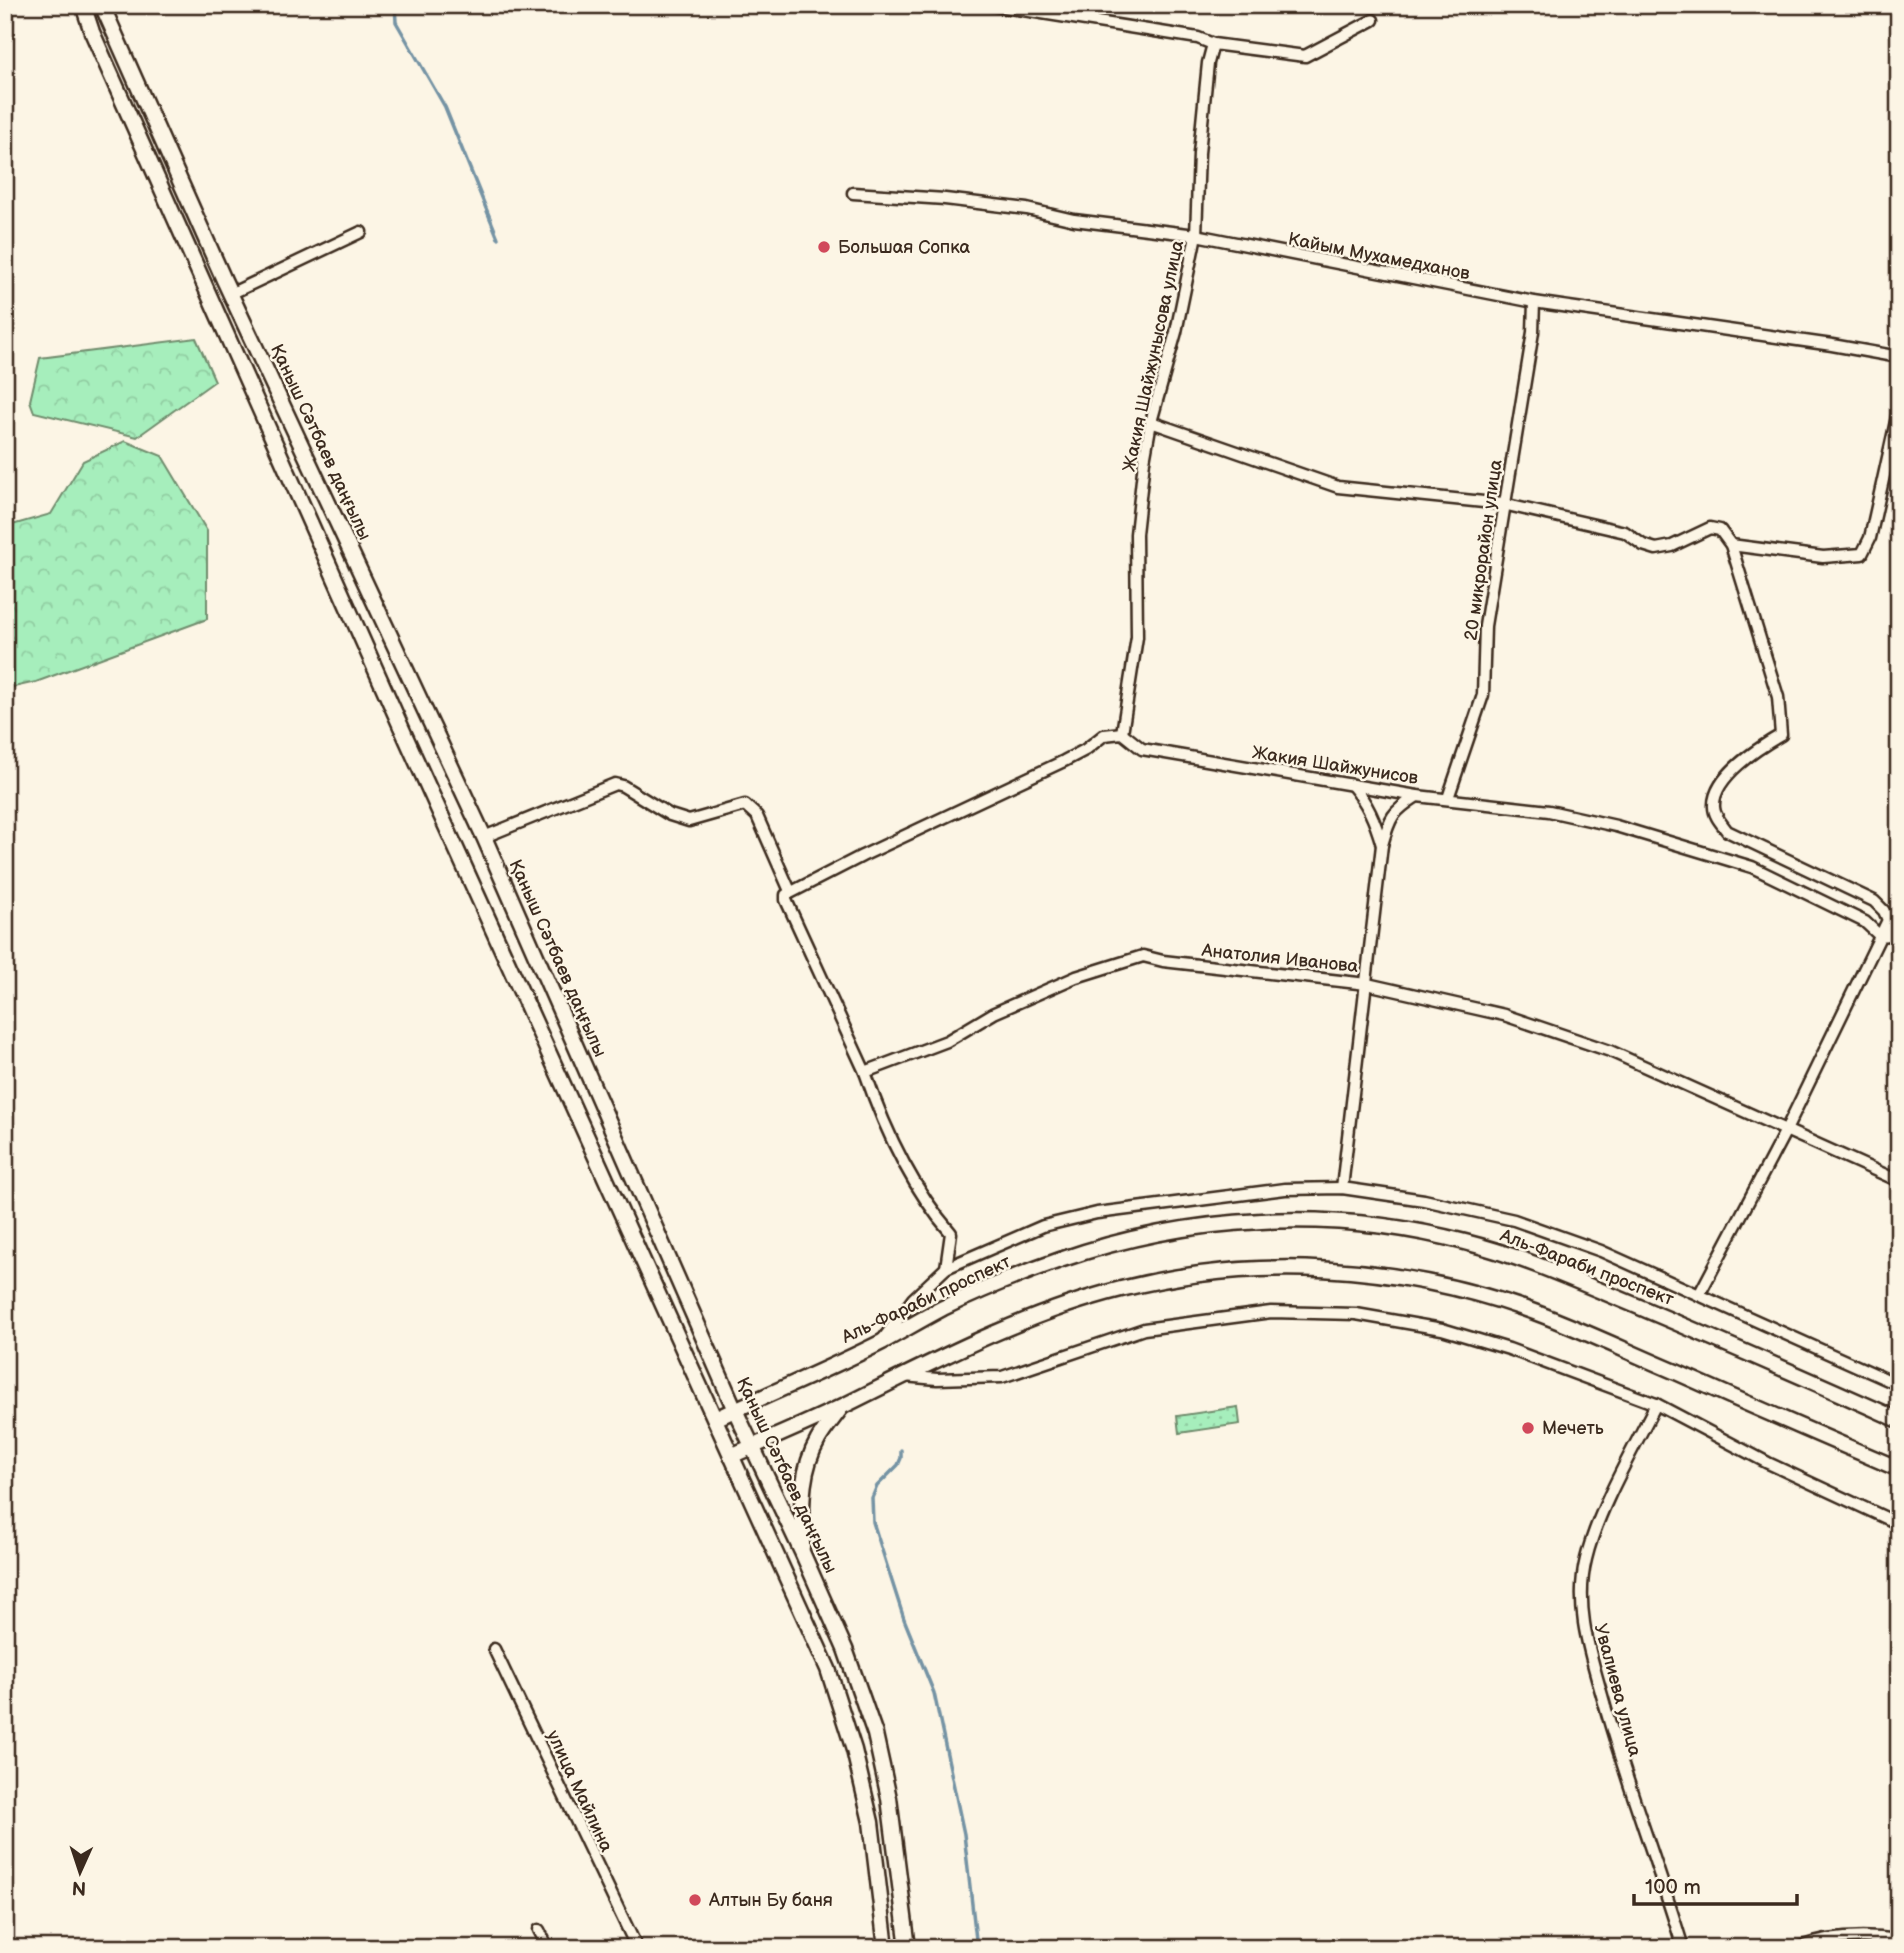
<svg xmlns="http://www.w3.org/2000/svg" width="1904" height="1953" font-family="'Balsamiq Sans',sans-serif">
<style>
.forest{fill:url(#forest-crowns);stroke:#708c6d;stroke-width:2}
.park{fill:url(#park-dots);stroke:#708c6d;stroke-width:2}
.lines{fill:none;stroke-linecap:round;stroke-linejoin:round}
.stream{stroke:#7593a4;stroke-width:3.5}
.street-casing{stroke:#3b2a1e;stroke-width:15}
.secondary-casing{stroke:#3b2a1e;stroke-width:19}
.street{stroke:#fcf5e5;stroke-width:10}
.secondary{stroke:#fcf5e5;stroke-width:14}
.poi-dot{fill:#d1495b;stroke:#fcf5e5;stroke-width:2.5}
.labels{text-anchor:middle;stroke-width:5;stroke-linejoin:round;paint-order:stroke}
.poi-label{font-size:18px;fill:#3b2a1e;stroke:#fcf5e5;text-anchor:start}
.street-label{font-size:18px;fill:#3b2a1e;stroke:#fcf5e5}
</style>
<defs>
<pattern id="forest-crowns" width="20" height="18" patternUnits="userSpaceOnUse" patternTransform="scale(1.75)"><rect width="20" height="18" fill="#a6eebc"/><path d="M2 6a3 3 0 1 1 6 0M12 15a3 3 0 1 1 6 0" fill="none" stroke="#90cca1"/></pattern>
<pattern id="park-dots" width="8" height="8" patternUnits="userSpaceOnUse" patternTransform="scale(1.75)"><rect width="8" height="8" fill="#a6eebc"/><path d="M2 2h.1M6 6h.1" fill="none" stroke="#90cca1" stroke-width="1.8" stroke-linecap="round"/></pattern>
</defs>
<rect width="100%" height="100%" fill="#fcf5e5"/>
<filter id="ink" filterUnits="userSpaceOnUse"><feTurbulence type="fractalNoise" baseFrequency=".0143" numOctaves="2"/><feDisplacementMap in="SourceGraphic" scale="14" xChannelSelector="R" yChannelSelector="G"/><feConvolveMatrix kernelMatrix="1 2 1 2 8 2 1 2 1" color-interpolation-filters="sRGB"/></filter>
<g filter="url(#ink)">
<!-- forest -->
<g class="forest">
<path d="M196,338L215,381L137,437L34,412L30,401L40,358Z"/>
<path d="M125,441L162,456L207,531V619L36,682L5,689V527L51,514L83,461Z"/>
</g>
<!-- park -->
<path class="park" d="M1238,1407L1240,1424L1179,1433L1177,1416Z"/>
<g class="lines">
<!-- stream -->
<g class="stream">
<path d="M395,5L396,22L445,107L498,238"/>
<path d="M901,1450V1458L898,1465L877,1486L872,1498L873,1522L904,1619L934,1693L964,1834L977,1948"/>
</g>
<!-- street casing -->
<g class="street-casing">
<g id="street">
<path d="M991,5L1198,38L1213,44L1208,63L1199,153L1196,235L1176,332L1151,422L1144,461L1136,534L1137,637L1122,733"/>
<path d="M1213,44L1305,56L1373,20"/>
<path d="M853,193L945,199L1027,209L1074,220L1196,235L1534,302L1832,345L1899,357"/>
<path d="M230,294L361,232"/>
<path d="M1151,422L1338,487L1503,504L1625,532L1643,545L1656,549L1672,546L1710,528L1720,530L1731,545L1778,697L1781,735C1760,747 1712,777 1714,807C1714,816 1722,824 1727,831L1874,901L1884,911L1888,920L1786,1130L1699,1295"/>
<path d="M1731,545L1823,557L1862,554L1870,538L1899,408"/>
<path d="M1352,785C1368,804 1375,821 1382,845"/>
<path d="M1448,798L1483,695L1485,626L1533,332L1534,302"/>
<path d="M484,837L615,784L623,786L670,815L689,821L745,805L757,816L790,891"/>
<path d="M865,1072L786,900V895L862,856L1064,761L1085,750L1104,735L1122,733L1142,749L1417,796L1549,811L1616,826L1752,867L1865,922L1880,936L1899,934"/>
<path d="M1342,1188L1382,845C1390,817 1392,812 1417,796"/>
<path d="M946,1268L951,1233C912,1188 884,1128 865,1072L947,1041L994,1013L1076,977L1143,956L1163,961L1367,984L1504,1015L1610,1051L1899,1181"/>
<path d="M884,1338L913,1299L946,1268L1043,1226L1097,1213L1285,1189L1342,1188L1424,1200L1514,1220L1601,1251L1899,1385"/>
<path d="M904,1376L937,1379L1002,1377L1144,1329L1271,1312L1356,1314L1442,1329L1509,1349L1656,1404L1768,1463L1899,1524"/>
<path d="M1656,1404C1633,1450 1598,1509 1586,1559C1574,1607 1590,1653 1603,1699C1626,1783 1658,1864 1683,1948"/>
<path d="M494,1649L637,1948"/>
<path d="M539,1930L548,1948"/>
<path d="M1796,1948C1828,1937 1865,1935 1899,1940"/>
</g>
</g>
<!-- secondary casing -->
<g class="secondary-casing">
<g id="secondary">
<path d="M83,5L92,32L406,738L828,1669L854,1750L871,1822L886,1948"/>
<path d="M102,5L224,280L484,837L735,1410L802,1552L845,1649L875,1734L889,1798L908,1948"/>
<path d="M715,1419C770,1393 827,1370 882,1342C902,1331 922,1319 943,1308C980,1290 1020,1274 1060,1260C1189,1215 1333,1207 1465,1242C1525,1257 1581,1283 1637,1306C1725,1343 1812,1381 1899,1420"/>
<path d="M731,1456C769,1439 808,1423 845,1405C934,1361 1025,1313 1121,1289C1255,1255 1396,1264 1526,1309C1577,1327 1626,1351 1676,1372C1750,1405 1824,1437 1899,1469"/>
<path d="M802,1547C802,1510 799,1473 818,1440C824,1429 833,1419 840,1409"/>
</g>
</g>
<!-- street -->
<use href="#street" class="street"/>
<!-- secondary -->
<use href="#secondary" class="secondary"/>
</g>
</g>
<!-- markers -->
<g class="poi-dot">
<circle cx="824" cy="247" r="7"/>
<circle cx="1528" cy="1428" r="7"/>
<circle cx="695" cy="1900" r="7"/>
</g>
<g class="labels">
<!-- poi labels -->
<g class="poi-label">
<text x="838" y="253">Большая Сопка</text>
<text x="1542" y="1434">Мечеть</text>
<text x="709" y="1906">Алтын Бу баня</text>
</g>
<!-- street labels -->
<g class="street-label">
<text transform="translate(1379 256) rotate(11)" y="6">Кайым Мухамедханов</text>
<text transform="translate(1153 356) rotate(-78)" y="6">Жакия Шайжунысова улица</text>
<text transform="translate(321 442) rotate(65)" y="6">Қаныш Сәтбаев даңғылы</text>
<text transform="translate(1483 550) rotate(-82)" y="6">20 микрорайон улица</text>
<text transform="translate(1335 765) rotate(9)" y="6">Жакия Шайжунисов</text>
<text transform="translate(558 958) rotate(66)" y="6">Қаныш Сәтбаев даңғылы</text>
<text transform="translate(1280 958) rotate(6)" y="6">Анатолия Иванова</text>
<text transform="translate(1587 1267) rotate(21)" y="6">Аль-Фараби проспект</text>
<text transform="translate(926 1299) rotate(-25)" y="6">Аль-Фараби проспект</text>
<text transform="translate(787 1475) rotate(65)" y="6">Қаныш Сәтбаев даңғылы</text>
<text transform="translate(1618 1690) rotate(75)" y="6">Увалиева улица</text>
<text transform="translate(580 1791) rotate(65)" y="6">улица Майлина</text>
</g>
</g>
<!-- margin -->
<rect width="1904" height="1953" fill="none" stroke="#fcf5e5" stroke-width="28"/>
<rect x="14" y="14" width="1876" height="1925" fill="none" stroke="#3b2a1e" stroke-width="2.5" filter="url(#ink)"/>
<!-- north arrow -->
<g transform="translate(80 1872) rotate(183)" stroke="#fcf5e5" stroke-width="5" paint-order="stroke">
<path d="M0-5L12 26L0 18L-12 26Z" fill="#3b2a1e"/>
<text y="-10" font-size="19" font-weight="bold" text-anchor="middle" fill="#3b2a1e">N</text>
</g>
<!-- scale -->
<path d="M1634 1894v10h163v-10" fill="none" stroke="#3b2a1e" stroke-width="3.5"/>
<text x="1645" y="1894" font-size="21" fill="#3b2a1e" stroke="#fcf5e5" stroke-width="5" paint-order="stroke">100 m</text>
</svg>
